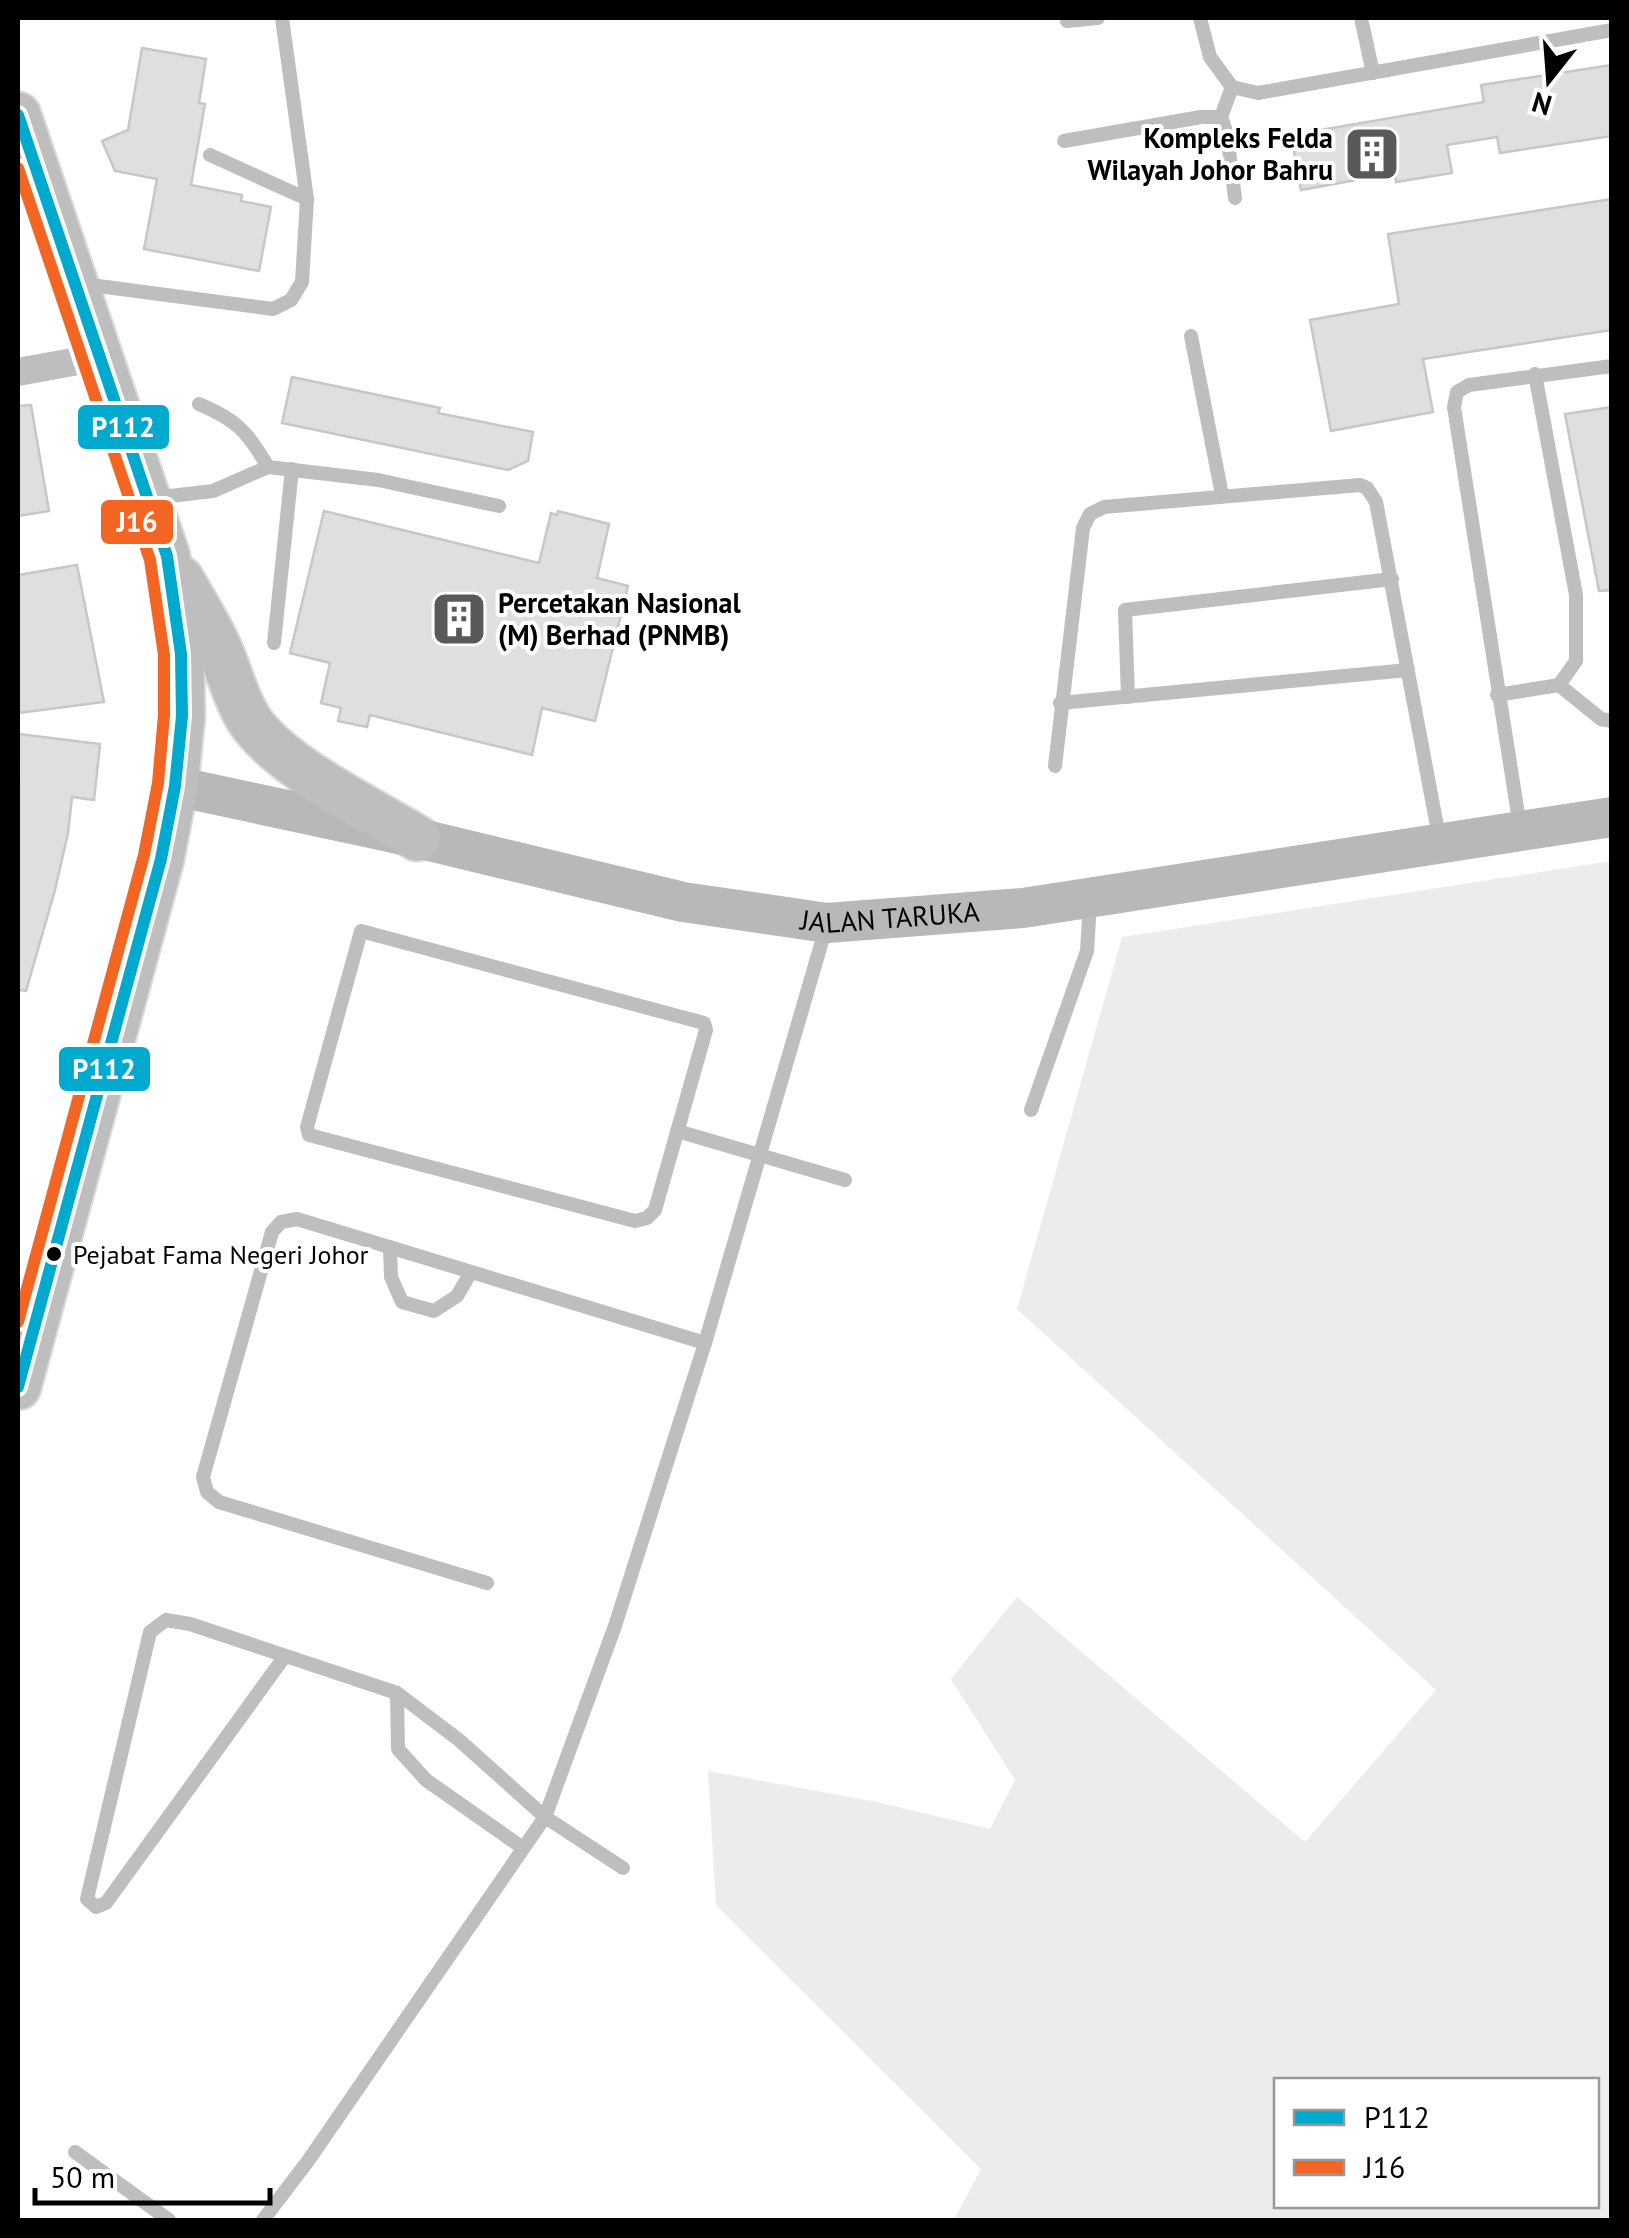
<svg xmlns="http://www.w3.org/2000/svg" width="1629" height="2238" font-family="'PT Sans',sans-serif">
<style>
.green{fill:#ececec;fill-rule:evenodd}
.building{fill:#dfdfdf;stroke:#c7c7c7;stroke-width:2.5}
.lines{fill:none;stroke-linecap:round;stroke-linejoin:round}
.primary-casing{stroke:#dbdbdb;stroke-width:49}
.lane{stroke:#bebebe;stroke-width:14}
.street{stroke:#bebebe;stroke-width:28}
.secondary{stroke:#b8b8b8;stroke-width:40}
.primary{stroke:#bebebe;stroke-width:45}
.bus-1-casing{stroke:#fff;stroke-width:20}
.bus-2-casing{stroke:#fff;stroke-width:20}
.bus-1{stroke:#00a9ce;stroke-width:12}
.bus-2{stroke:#f26522;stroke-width:12}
.bus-dot{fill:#000;stroke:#fff;stroke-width:4}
.labels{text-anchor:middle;stroke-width:8;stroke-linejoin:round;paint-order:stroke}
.bus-label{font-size:26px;fill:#000;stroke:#fff;text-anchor:start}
.poi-label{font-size:28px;font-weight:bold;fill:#000;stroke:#fff;text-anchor:end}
.street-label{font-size:28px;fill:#000;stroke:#fff}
.line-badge{stroke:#fff;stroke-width:4}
.badge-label{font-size:28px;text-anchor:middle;font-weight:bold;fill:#fff}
</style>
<rect width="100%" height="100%" fill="#fff"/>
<!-- green -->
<path class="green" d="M1611,861V2220H954L981,2169L716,1905L708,1771L877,1802L990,1829L1015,1780L951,1679L1017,1597L1305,1842L1436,1690L1017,1309L1122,937ZM1276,2080H1596V2206H1276Z"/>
<!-- building -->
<g class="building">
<path d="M142,48L206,59L199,103L205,104L191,185L242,195L241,201L271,207L259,271L144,249L157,179L115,171L102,141L128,130Z"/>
<path d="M1612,65V136L1500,153L1497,137L1447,145L1452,173L1396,182L1395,173L1301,190L1291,135L1484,102L1481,85Z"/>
<path d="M1612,199V330L1423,359L1433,412L1331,431L1310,320L1399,304L1388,234Z"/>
<path d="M292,377L440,408L438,413L533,432L528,461L508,470L282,423Z"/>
<path d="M31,405L49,511L18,516V406Z"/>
<path d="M1612,407V590L1599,591L1565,414Z"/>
<path d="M324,511L539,563L551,513L557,515L558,511L609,524L597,578L628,586L595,721L542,708L532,755L370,715L367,727L338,721L341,708L321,703L330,663L290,653Z"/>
<path d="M77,565L104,702L18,713V575Z"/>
<path d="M19,734L100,744L94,800L72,797L68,833L55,890L26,991L18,990Z"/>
</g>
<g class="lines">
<!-- primary casing -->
<g class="primary-casing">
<g id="primary">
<path d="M18,115L167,556L181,654L182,716L175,786L161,859L18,1387"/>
<path d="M181,579C192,599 205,619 215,640C228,665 233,693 248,718C278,766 368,808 417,838"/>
</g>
</g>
<!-- lane -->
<g class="lane">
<path d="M1200,18L1210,57L1232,87L1258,93L1612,30"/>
<path d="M1361,18L1373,73"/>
<path d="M1067,21L1098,18"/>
<path d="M1221,117L1227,134L1235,198"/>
<path d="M1064,141L1201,117H1221L1232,87"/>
<path d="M210,155L307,199"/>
<path d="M83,284L273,309L291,300L302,282L307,199L282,18"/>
<path d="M1191,336L1222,495"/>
<path d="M199,404C237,420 247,431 268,467"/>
<path d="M153,498L213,491L268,467L378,480L499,506"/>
<path d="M274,643L292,469"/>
<path d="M1559,685L1601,719L1612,721"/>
<path d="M1497,695L1559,685L1576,661V595L1535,374"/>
<path d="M1128,697L1125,610L1392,579"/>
<path d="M1060,703L1408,670"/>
<path d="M1055,766L1083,528L1090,514L1104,507L1360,485L1367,488L1376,502L1440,842"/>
<path d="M1520,827L1454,407L1457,392L1469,385L1612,366"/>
<path d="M361,931L704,1023L706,1030L655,1210L647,1218L635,1221L309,1135L307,1127Z"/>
<path d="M1031,1110L1087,951L1090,903"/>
<path d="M677,1131L845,1180"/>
<path d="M390,1247L391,1277L402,1302L434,1311L457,1296L471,1272"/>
<path d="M487,1583L219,1502L207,1492L203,1477L272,1232L281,1222L297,1219L705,1343"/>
<path d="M285,1656L106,1903L96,1907L87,1899L150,1632L166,1620L190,1624L397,1693L459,1740L545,1817L623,1868"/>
<path d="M397,1693L398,1749L426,1780L523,1848"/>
<path d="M75,2152L169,2220"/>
<path d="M263,2220L308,2161L545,1817L615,1626L705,1343L827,924"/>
</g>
<!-- street -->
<path class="street" d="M18,372L100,357"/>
<!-- secondary -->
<path class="secondary" id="s1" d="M175,786L417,838L683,902L827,923L1023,908L1612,817"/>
<!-- primary -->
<use href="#primary" class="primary"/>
<!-- bus-1 casing -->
<g class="bus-1-casing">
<path id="bus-1" d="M18,115L167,556L181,654L182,716L175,786L161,859L18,1387"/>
</g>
<!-- bus-2 casing -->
<g class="bus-2-casing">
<path id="bus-2" d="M18,168L150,560L164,655V715L158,783L144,855L18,1322"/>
</g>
<!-- bus-1 -->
<use href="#bus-1" class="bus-1"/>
<!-- bus-2 -->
<use href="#bus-2" class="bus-2"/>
</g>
<!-- icons -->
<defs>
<g id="building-square" transform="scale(2.875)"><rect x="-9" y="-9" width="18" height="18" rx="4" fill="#595959" stroke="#fff"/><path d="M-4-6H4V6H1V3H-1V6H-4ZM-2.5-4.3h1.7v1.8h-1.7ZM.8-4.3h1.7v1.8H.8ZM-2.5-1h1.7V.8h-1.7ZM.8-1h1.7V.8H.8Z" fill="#fff"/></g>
</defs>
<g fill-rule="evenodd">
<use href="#building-square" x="1372" y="154"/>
<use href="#building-square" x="459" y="619"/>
</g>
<!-- markers -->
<circle class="bus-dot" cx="54" cy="1254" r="9"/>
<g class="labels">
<!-- bus labels -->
<g class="bus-label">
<text x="73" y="1264">Pejabat Fama Negeri Johor</text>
</g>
<!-- poi labels -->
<g class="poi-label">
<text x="1333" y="148">Kompleks Felda<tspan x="1333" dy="32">Wilayah Johor Bahru</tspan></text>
<text x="498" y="613" text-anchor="start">Percetakan Nasional<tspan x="498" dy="32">(M) Berhad (PNMB)</tspan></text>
</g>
<!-- street labels -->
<g class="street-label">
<text dy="10" stroke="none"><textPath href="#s1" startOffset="730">JALAN TARUKA</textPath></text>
</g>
</g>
<g class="line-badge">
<rect x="76" y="403" width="95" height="48" rx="10" fill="#00a9ce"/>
<rect x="99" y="498" width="76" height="48" rx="10" fill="#f26522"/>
<rect x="57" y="1045" width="95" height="48" rx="10" fill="#00a9ce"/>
</g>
<g class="badge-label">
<text x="123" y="437">P112</text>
<text x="137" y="532">J16</text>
<text x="104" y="1079">P112</text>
</g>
<!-- border -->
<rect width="1629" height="2238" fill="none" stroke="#000000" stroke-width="40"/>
<!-- legend -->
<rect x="1274" y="2078" width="325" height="130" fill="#ffffff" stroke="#999999" stroke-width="2.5"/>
<rect x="1294" y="2110" width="50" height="15" fill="#00a9ce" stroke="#999999" stroke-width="2.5"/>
<text x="1364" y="2128" font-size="30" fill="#000000">P112</text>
<rect x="1294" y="2160" width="50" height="15" fill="#f26522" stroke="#999999" stroke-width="2.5"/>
<text x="1364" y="2178" font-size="30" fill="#000000">J16</text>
<!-- north arrow -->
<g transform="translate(1549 80) rotate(197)" stroke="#ffffff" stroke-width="8" paint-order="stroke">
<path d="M0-8L18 38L0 25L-18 38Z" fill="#000000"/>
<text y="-15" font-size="28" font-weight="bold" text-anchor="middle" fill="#000000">N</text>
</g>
<!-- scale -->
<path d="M35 2188v15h235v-15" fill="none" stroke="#000000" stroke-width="5"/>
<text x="50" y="2188" font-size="30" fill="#000000" stroke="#ffffff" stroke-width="8" paint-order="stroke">50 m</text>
</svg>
